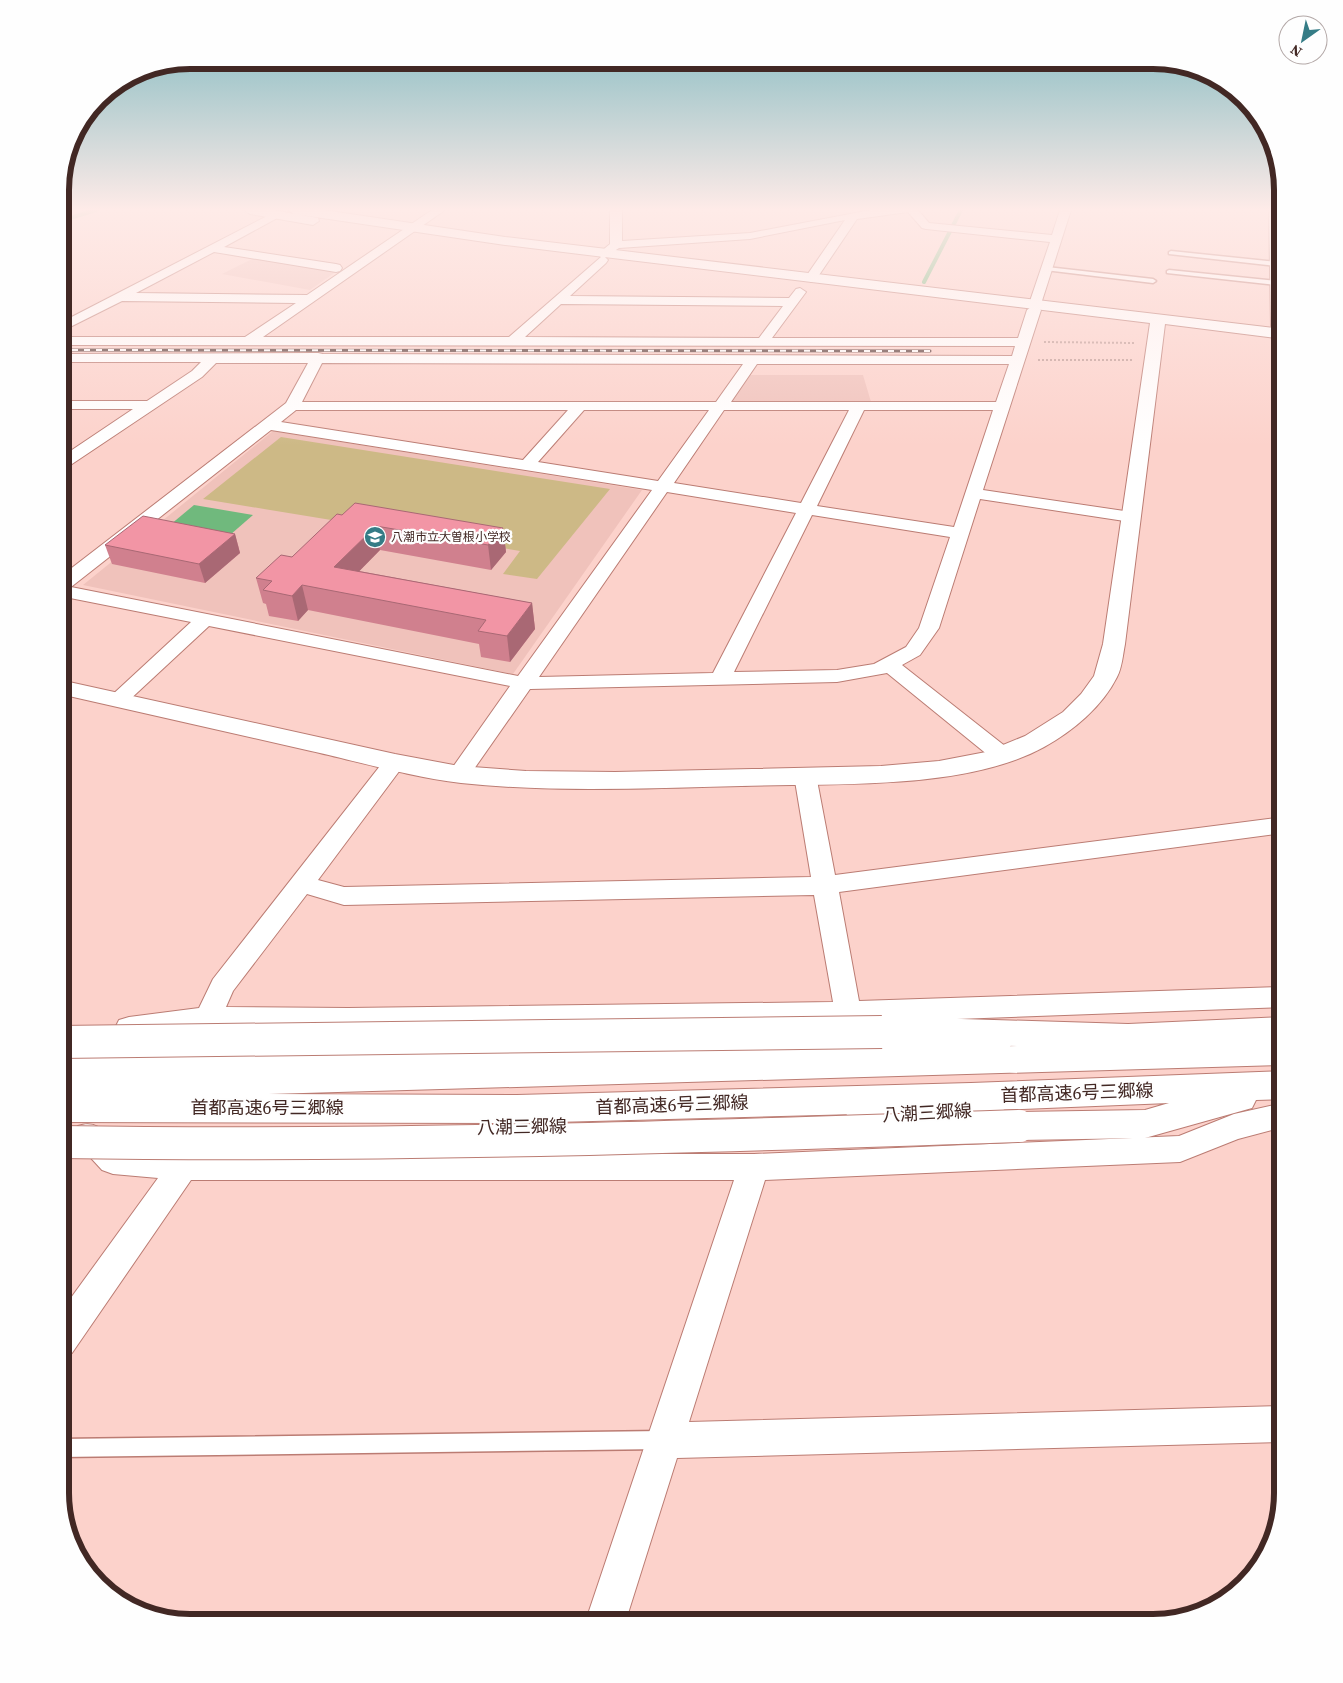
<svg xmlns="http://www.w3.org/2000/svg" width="1343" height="1683" font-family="'Source Serif 4','Noto Sans JP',serif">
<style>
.built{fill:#f0c2bb}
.green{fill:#cdb986}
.water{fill:#70b97d}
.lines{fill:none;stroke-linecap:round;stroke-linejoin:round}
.stream{stroke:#70b97d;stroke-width:4}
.lane-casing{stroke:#bb7c73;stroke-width:3}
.street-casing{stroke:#bb7c73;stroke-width:2}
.secondary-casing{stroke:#bb7c73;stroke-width:2}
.highway-casing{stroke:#bb7c73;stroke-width:2}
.path{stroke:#bf9a94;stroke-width:2;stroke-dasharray:2 2;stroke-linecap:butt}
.lane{fill:#fff;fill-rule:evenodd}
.street{fill:#fff;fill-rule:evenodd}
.secondary{fill:#fff;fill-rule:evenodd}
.highway{fill:#fff;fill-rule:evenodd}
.rail-casing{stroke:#553935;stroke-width:3}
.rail{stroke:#fefefe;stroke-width:2;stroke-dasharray:6;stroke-linecap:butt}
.highway-bridge-casing{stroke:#bb7c73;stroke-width:34;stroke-linecap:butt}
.highway-bridge{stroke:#fff;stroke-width:32}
.wall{fill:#d0808e}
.shaded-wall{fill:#a96874}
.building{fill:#f295a5;stroke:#a96874}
.labels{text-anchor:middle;stroke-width:4.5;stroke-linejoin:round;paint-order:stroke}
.far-poi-label{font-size:12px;fill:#422824;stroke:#fefefe;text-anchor:start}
.near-street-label{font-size:18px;fill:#422824;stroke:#fefefe}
.rim{fill:none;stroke:#422824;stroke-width:6}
</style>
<rect width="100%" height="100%" fill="#fcd2cb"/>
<!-- built -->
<g class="built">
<path d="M256,257L337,271L310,290L222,274Z"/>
<path d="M748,375H863L871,402L736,403L731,400Z"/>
<path d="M273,431L642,490L513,674L83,585Z"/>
</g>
<!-- green -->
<path class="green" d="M281,437L610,489L537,579L503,574L520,551L203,499Z"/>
<!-- water -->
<path class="water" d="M194,505L253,515L230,535L170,525Z"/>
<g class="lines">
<!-- stream -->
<g class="stream">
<path d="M60,221L96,210"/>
<path d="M924,282L961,210"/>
</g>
<!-- lane casing -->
<g class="lane-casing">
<g id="lane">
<path d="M1171,251L1276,262L1279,264L1276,266L1169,254V252Z"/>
<path d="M1047,267L1153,279L1156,281L1153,283L1045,270V268Z"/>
<path d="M1169,270L1277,281L1280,283L1277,285L1167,273V271Z"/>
<path d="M662,1431L669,1433L671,1440L669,1447L662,1449L60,1457V1439Z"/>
</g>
</g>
<!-- street casing -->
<g class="street-casing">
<g id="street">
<path d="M432,210H445L263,337H509L601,257L598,254L610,244V210H622V241L750,233L871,210H918L929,223L1052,235L1060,210H1071L1041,304L1038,307L1041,310L983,490L1131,512L1137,513L1140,517L1137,521L1131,522L980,499L939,628L920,655L902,665L1010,750L1013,755L1010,760L1002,762L994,760L887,673L837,682L530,689L467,779L459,781L451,779L448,774L510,686L209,626L125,704L118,706L111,704L108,700L111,696L191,622L60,596V577L286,403L308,363H216L202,377L66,468L60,470V458L133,409H60V401H147L192,371L201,362H60V354L318,353L323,354L1012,356L1015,346L60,345V337H245L296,303L122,301L60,332V323L275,212L279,213L281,215L279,217L224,247L336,264L340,265L342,268L340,271L336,272L214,252L136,293L307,295ZM908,212L922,228L926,229L1050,242L1029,304L1031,307L1027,310L1018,338H772L806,292L800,288L796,289L789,298L570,296L606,263L608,260L605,257L619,248L750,239L845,220L805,278L811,282L815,281L857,219ZM561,304L783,306L759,338L525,337ZM322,363L743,364L716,402H302ZM757,364H1009L996,402H731ZM296,410H568L523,460L281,422ZM584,410H709L658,481L538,462ZM724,410H849L801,503L674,483ZM864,410H993L954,527L817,506ZM271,430L652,490L518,676L71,587ZM667,492L796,513L713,673L539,677ZM812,515L950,537L919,628L906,647L874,664L837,670L734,672Z"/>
<path d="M1269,210H1280L1283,288V399L1278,398L1276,395L1271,325Z"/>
<path d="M395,755L403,757L406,762L318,880L344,887L811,877L794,775L797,770L805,768L813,770L816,775L835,875L1283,817V833L839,892L859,1001L1283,987V1007L848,1023L348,1030L208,1029L129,1039L119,1036L115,1028L119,1020L129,1017L199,1008L213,979L387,757ZM307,894L344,905L814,895L833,1002L348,1008L226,1007L233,991Z"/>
<path d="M1283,1103V1127L1238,1139L1180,1162L765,1180L689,1422L1283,1406V1442L677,1458L625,1623H585L734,1180H191L72,1353L60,1357V1313L158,1178L113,1174L102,1170L78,1144L73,1135L78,1126C99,1119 107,1135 121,1149L183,1154H754L1179,1136L1234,1114Z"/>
</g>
</g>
<!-- secondary casing -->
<g class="secondary-casing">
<g id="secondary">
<path d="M244,210H274L294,214L288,210H323L505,237L1283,329V339L1165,324L1125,644C1123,654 1122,668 1117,677C1102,707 1073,731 1044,747C965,791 830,783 741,786C648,788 554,793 461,783C411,777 360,762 311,751C227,732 144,713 60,694V680L395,754L459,766L526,771L615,772L881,766L939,761L986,752L1025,736L1063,712L1081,694L1094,676L1103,644L1150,323L505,245L295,214L318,218L319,221L313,225L250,214Z"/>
<path d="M1283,1017V1043L1106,1051L1095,1047L1090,1038L1095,1029L1106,1025Z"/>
<path d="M996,1030L1007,1034L1012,1043L1007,1052L996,1056L780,1065L520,1070L60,1074V1048L520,1044L780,1039Z"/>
<path d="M987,1096L999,1100L1004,1110L999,1120L987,1124L863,1130L851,1126L846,1116L851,1106L863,1102Z"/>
</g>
</g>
<!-- highway casing -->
<g class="highway-casing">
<path id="highway" d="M929,1018L1128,1024L1139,1028L1144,1037L1141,1043L1283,1039V1065L269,1094L517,1095L971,1083L1283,1071V1099L1256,1100L1252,1108L1145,1138L1019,1140L1007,1136L1002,1126L1007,1116L1019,1112L1145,1110L1169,1103L971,1111L517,1123L60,1122V1094H172H60V1066L261,1067L1017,1046L929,1044L882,1045L871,1041L866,1032L871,1023L882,1019Z"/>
</g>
<!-- path -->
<g class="path">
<path d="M1044,342L1135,343"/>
<path d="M1038,360H1132"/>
</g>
<!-- lane -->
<use href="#lane" class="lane"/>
<!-- street -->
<use href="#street" class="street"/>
<!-- secondary -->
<use href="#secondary" class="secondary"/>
<!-- highway -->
<use href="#highway" class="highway"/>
<!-- rail casing -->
<g class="rail-casing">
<path id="rail" d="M60,350L930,351"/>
</g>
<!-- rail -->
<use href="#rail" class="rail"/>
<!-- highway-bridge casing -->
<g class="highway-bridge-casing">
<g id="highway-bridge">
<path d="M60,1042L882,1032"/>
<path d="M60,1142C380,1147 699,1137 1019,1126"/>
</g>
</g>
<!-- highway-bridge -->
<use href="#highway-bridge" class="highway-bridge"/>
</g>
<!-- wall -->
<g class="wall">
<path d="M342,515L503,528L506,552L491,570L380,550L359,571L532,603L535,629L510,662L481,657L479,644L308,610L298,621L269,616L266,604L263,603L256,578L292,557Z"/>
<path d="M235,534L240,553L205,583L112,564L105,545Z"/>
</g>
<!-- shaded-wall -->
<g class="shaded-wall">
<path d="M376,526L380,550L339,592L334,567Z"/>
<path d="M503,528L506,552L491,570L488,545Z"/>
<path d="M235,534L240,553L205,583L199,564Z"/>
<path d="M302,585L308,610L298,621L292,596Z"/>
<path d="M532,603L535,629L510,662L507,636Z"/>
</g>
<!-- building -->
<g class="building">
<path d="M355,503L503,528L488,545L376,526L334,567L532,603L507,636L478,631L486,620L302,585L292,596L263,590L272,581L256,578L281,555L292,557L337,514L342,515Z"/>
<path d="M143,516L235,534L199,564L105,545Z"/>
</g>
<!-- sky -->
<linearGradient id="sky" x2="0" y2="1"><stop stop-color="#78b6bd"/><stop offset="0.47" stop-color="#feebe8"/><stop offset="1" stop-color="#feebe8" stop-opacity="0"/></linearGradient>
<rect width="1343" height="446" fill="url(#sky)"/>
<!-- icons -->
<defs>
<g id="school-disc" transform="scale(1.125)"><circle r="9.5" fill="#357c86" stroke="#fefefe"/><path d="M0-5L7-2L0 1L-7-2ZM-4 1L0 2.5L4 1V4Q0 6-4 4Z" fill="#fff"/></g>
</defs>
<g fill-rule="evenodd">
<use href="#school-disc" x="375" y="537"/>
</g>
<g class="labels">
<!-- far-poi labels -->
<g class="far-poi-label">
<text x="391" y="541">八潮市立大曽根小学校</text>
</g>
<!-- near-street labels -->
<g class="near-street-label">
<text transform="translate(1077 1093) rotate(-2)" y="6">首都高速6号三郷線</text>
<text transform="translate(672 1105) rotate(-2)" y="6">首都高速6号三郷線</text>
<text x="267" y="1114">首都高速6号三郷線</text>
<text transform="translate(927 1113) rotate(-3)" y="6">八潮三郷線</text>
<text transform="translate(522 1127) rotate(-1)" y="6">八潮三郷線</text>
</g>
</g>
<!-- crop -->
<path d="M0 0H1343V1683H0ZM190 69H1153A121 121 0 0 1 1274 190V1493A121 121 0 0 1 1153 1614H190A121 121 0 0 1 69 1493V190A121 121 0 0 1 190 69Z" fill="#fefefe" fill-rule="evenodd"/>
<path class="rim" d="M190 69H1153A121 121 0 0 1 1274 190V1493A121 121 0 0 1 1153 1614H190A121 121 0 0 1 69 1493V190A121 121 0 0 1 190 69Z"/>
<!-- north arrow -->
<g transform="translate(1303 40) rotate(213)"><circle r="24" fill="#fefefe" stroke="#b3a8a7"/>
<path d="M0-4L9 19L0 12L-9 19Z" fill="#357c86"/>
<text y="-8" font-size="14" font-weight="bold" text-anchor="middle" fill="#422824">N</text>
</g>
</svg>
